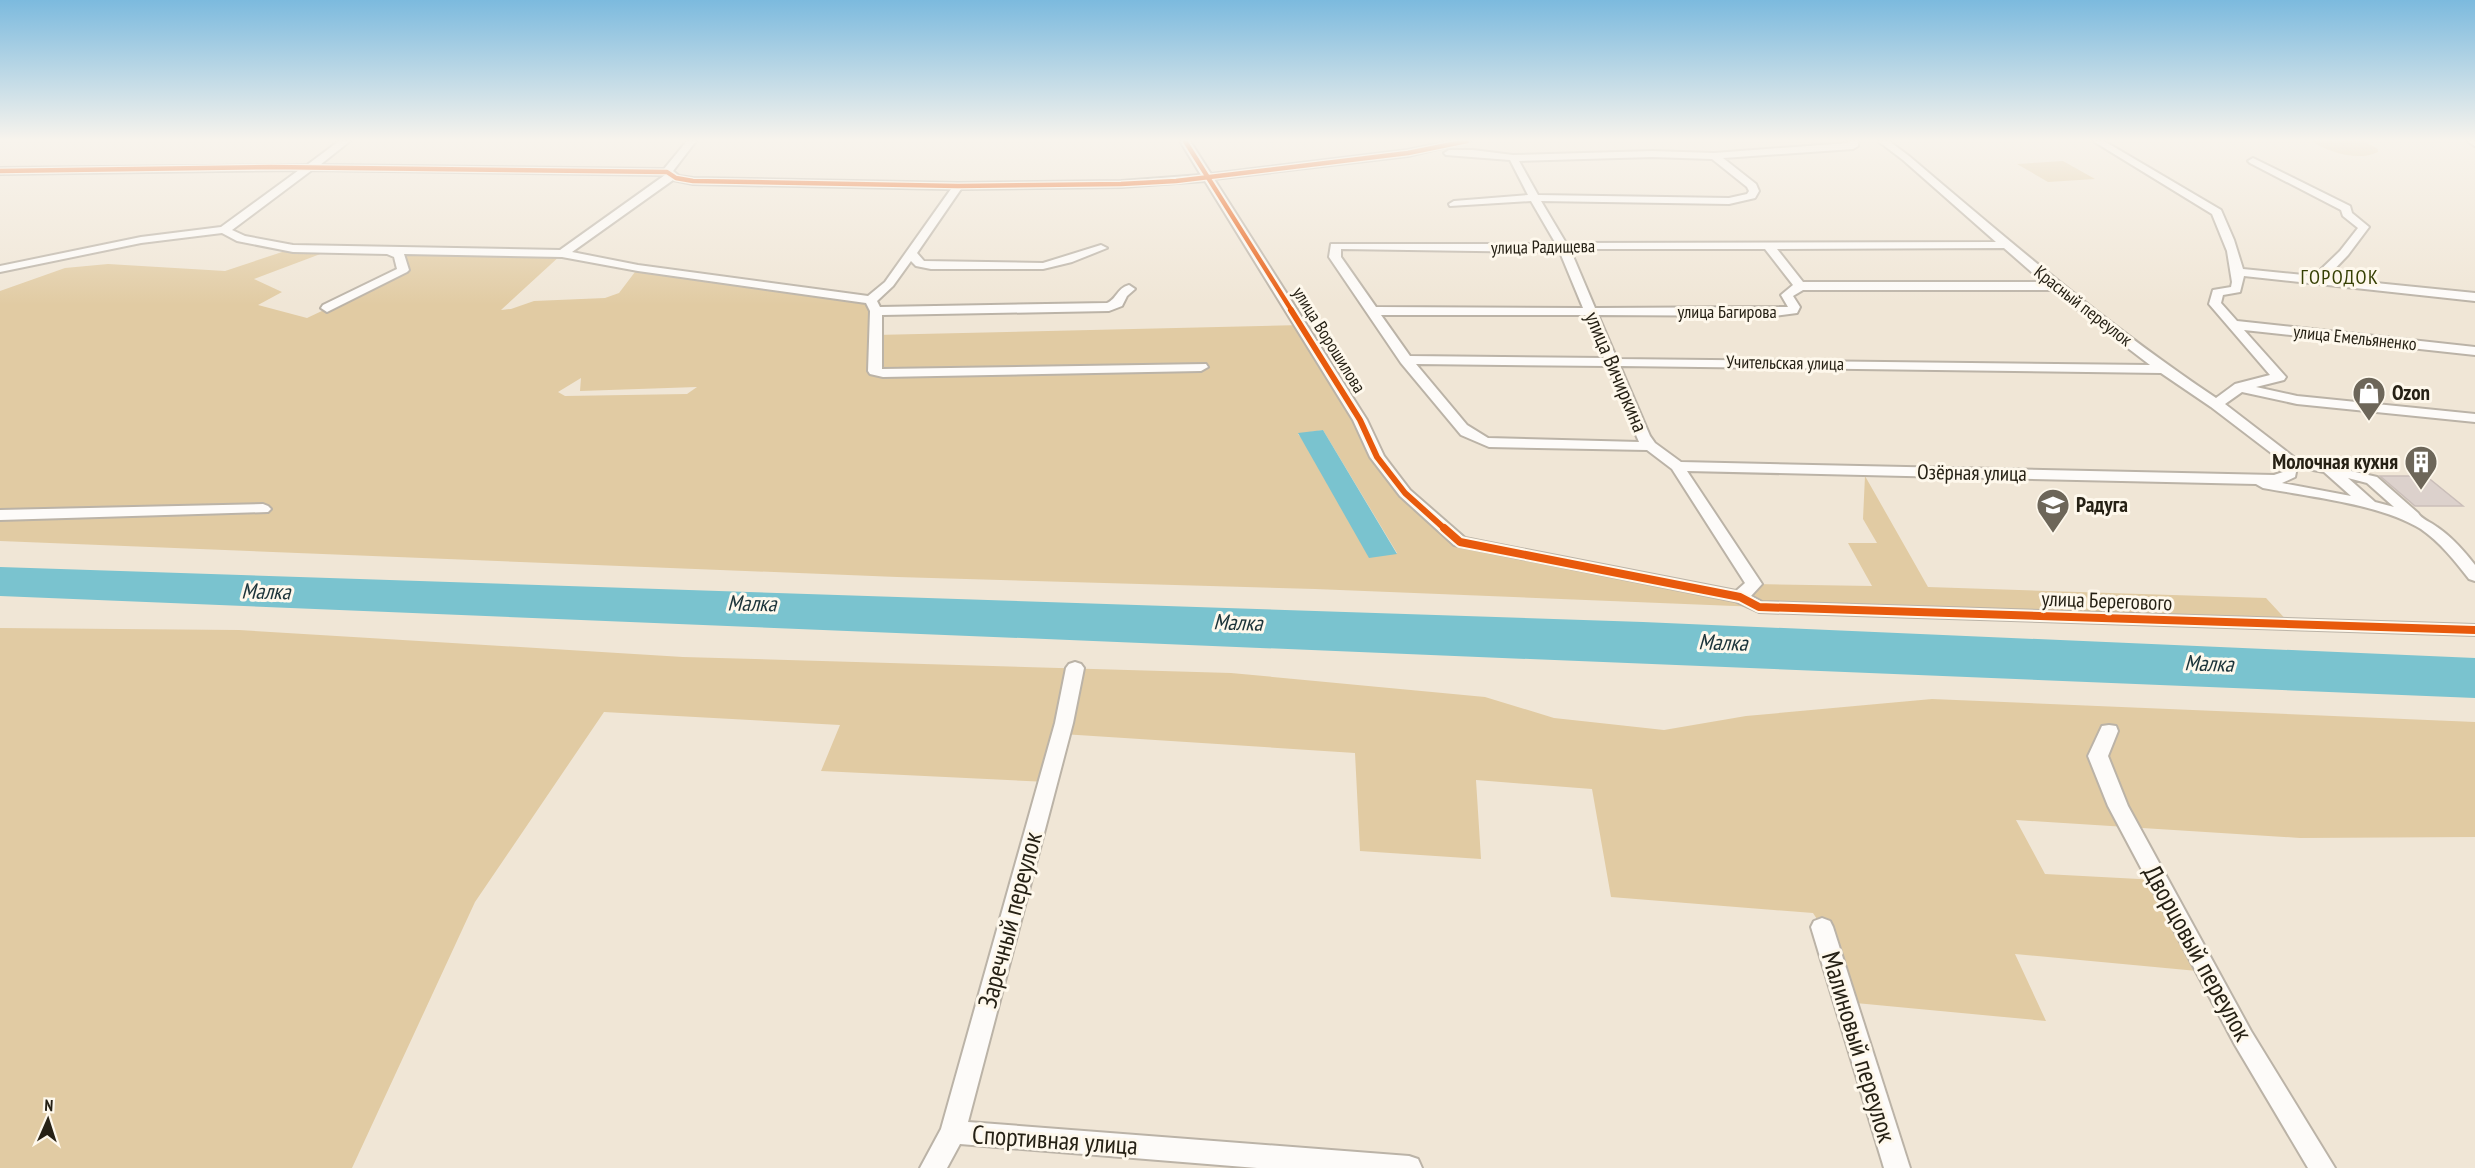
<svg xmlns="http://www.w3.org/2000/svg" width="2475" height="1168" font-family="'PT Sans Narrow',sans-serif">
<style>
.green{fill:#e1cba3;fill-rule:evenodd}
.water{fill:#7ac3cf}
.building{fill:#dcd1cc;stroke:#cabeb9;stroke-width:1.5}
.lines{fill:none;stroke-linecap:round;stroke-linejoin:round}
.minor-casing{stroke:#bbb3a7;stroke-width:4}
.minor{fill:#fdfbf9;fill-rule:evenodd}
.cycleway-far2-casing{stroke:#fef8ec;stroke-width:7}
.cycleway-far1-casing{stroke:#fef8ec;stroke-width:9}
.cycleway-casing{stroke:#fef8ec;stroke-width:12}
.cycleway-far2{stroke:#e8590c;stroke-width:4.5}
.cycleway-far1{stroke:#e8590c;stroke-width:6}
.cycleway{stroke:#e8590c;stroke-width:8}
.labels{text-anchor:middle;stroke-width:6;stroke-linejoin:round;paint-order:stroke}
.far-street-label{font-size:18px;fill:#262115;stroke:#fef8ec}
.far-quarter-label{font-size:20px;letter-spacing:1.5px;fill:#364004;stroke:#fef8ec}
.street-label{font-size:21px;fill:#262115;stroke:#fef8ec}
.poi-label{font-size:21px;font-weight:bold;fill:#262115;stroke:#fef8ec;text-anchor:start}
.water-label{font-size:22px;font-style:italic;fill:#1b3339;stroke:#fef8ec}
.near-street-label{font-size:26px;fill:#262115;stroke:#fef8ec}
</style>
<rect width="100%" height="100%" fill="#f0e6d6"/>
<!-- green -->
<g class="green">
<path d="M2311,141H2364L2378,149V152C2357,162 2329,152 2311,141Z"/>
<path d="M2063,161L2095,179L2048,182L2017,164Z"/>
<path d="M297,247L331,250L254,279L282,292L258,305L307,318L396,276L399,255L390,251L562,254L501,310L511,309L534,301L605,298L619,293L638,268L871,300L875,335L1302,325L1377,457L1460,542L1740,596L1754,584L1872,586L1848,543H1877L1863,519L1865,476L1928,587L2266,598L2291,625L1759,607L1315,589L897,577L0,541V291L65,268L108,264L225,271ZM581,378L580,391L697,387L687,394L565,396L558,392ZM1323,430L1397,553V554L1298,434Z"/>
<path d="M0,628L239,630L683,657L1231,673L1485,697L1554,718L1664,730L1746,716L1932,699L2475,722V837L2300,838L2016,820L2045,874L2158,880L2208,972L2015,954L2046,1021L1845,1002L1822,927L1813,913L1611,897L1592,789L1476,780L1481,859L1360,851L1355,753L1062,734L1048,782L821,771L840,725L604,712L475,902L352,1168H0Z"/>
</g>
<!-- water -->
<g class="water">
<path d="M1323,430L1397,554L1369,558L1298,433Z"/>
<path d="M0,567L1643,622L2475,658V698L0,596Z"/>
</g>
<!-- building -->
<path class="building" d="M2380,476H2426L2463,506H2415Z"/>
<g class="lines">
<!-- minor casing -->
<g class="minor-casing">
<g id="minor">
<path d="M339,141H350L320,165L664,169L687,141H696L673,171L679,176L693,178L958,183L1121,181L1201,175L1180,141H1190L1211,174L1408,150L1451,141H1471L1408,156L1214,179L1367,420L1384,456L1410,490L1465,538L1736,591L1745,583L1672,469L1647,450L1489,447L1461,435L1401,363L1329,257L1331,244H1556L1531,201L1450,206L1449,204L1454,201L1528,195L1510,160L1446,155L1444,153L1449,150H1473L1513,155L1652,151L1714,153L1848,143V141H1858V146L1853,149L1723,158L1756,184L1759,191L1755,198L1729,204L1541,201L1566,243L1996,242L1903,160L1878,141H1889L1909,156C2009,241 2107,325 2216,398L2235,384L2270,375L2209,304L2213,290L2231,287L2232,282L2227,251L2212,214L2093,141H2104L2221,210L2234,240L2243,269L2314,276L2340,251L2358,228L2343,216L2341,210L2250,163L2248,161L2253,158L2350,206L2352,213L2369,227L2348,255L2326,278L2475,293V301L2244,276L2240,292L2223,295L2221,303L2237,321L2475,347V355L2244,330L2286,377L2284,380L2256,387L2297,396L2475,414V422L2297,404L2242,392L2225,404L2295,458L2377,477L2418,513C2421,519 2431,522 2437,527C2452,537 2464,551 2475,565V581L2469,579C2455,561 2440,542 2421,529C2380,504 2311,497 2263,488L2256,484L1687,471L1762,584L1751,596L1762,602L2475,625V635L1759,612L1735,601L1454,545L1400,496L1370,457L1353,420L1205,181L1121,187L961,189L917,253L924,261L1043,263L1101,245L1107,248L1072,262L1043,269H931L916,266L911,261L893,286L877,301L880,307L1107,303C1117,299 1117,288 1129,285L1135,289L1127,296L1122,306L1109,311L882,315V369L1206,364L1208,367L1201,371L883,377L870,374L868,371L870,311L866,303L638,271L562,257L404,254L409,270L407,272L327,312L321,308L323,305L397,269L394,257L387,254L293,252L237,241L222,233L141,243L0,272V266L141,237L221,227L299,170L0,174V168L307,165ZM1652,157L1712,159L1747,187L1749,191L1747,194L1729,198L1538,195L1519,161ZM312,170L665,175L560,250L293,245L245,236L232,230ZM673,180L693,184L951,189L885,282L868,296L638,265L572,252ZM2004,248L2043,282H1803L1777,249ZM1341,249L1546,252L1559,250L1583,308L1376,307L1341,257ZM1570,249H1765L1793,285L1781,295L1788,307L1595,308ZM1803,290H2052L2150,365L1617,359L1598,315L1774,316L1797,313L1800,307L1793,296ZM1381,315H1586L1604,358L1410,356ZM1416,364L1607,366L1639,442L1488,438L1467,425ZM1620,366L2161,373L2211,407L2283,462V472L2274,475L1681,462L1655,443L1650,436ZM2297,467L2324,472L2351,496L2282,483L2295,477ZM2348,478L2367,483L2394,507L2375,502Z"/>
<path d="M2467,141H2475V146Z"/>
<path d="M263,504L268,506L271,509L268,512L0,520V510Z"/>
<path d="M1075,662L1081,664L1084,668L1073,723L968,1122L1409,1156L1418,1159L1422,1168H1257L960,1144L947,1168H920L941,1129L1055,723L1066,668L1069,664Z"/>
<path d="M2109,725L2116,726L2118,731L2108,756L2128,806L2251,1031L2335,1168H2308L2235,1045L2108,806L2088,756L2102,726Z"/>
<path d="M1822,918L1830,921L1833,927L1910,1168H1884L1811,927L1814,921Z"/>
</g>
</g>
<!-- minor -->
<use href="#minor" class="minor"/>
<!-- cycleway-far2 casing -->
<g class="cycleway-far2-casing">
<g id="cycleway-far2">
<path d="M1185,141L1292,311"/>
<path d="M0,171L271,167L667,172L676,178L693,181L958,186L1121,184L1176,181L1408,153L1467,141"/>
</g>
</g>
<!-- cycleway-far1 casing -->
<g class="cycleway-far1-casing">
<path id="cycleway-far1" d="M1291,310L1360,420L1377,457L1405,493L1445,529"/>
</g>
<!-- cycleway casing -->
<g class="cycleway-casing">
<path id="cycleway" d="M1444,528L1460,542L1740,597L1759,607L2475,630"/>
</g>
<!-- cycleway-far2 -->
<use href="#cycleway-far2" class="cycleway-far2"/>
<!-- cycleway-far1 -->
<use href="#cycleway-far1" class="cycleway-far1"/>
<!-- cycleway -->
<use href="#cycleway" class="cycleway"/>
</g>
<!-- sky -->
<linearGradient id="sky" x2="0" y2="1"><stop stop-color="#7cbade"/><stop offset="0.46" stop-color="#f8f4ed"/><stop offset="1" stop-color="#f8f4ed" stop-opacity="0"/></linearGradient>
<rect width="2475" height="305" fill="url(#sky)"/>
<!-- icons -->
<defs>
<g id="shop-pin" transform="scale(1.725)"><path d="M0 17L-7.5 6A9.5 9.5 0 1 1 7.5 6Z" fill="#6d6659" stroke="#fef8ec"/><path d="M-5-2.5h2.3a2.7 3.5 0 0 1 5.4 0H5L5.5 6h-11ZM-1.5-2.5h3a1.5 2.3 0 0 0-3 0Z" fill="#fff"/></g>
<g id="building-pin" transform="scale(1.725)"><path d="M0 17L-7.5 6A9.5 9.5 0 1 1 7.5 6Z" fill="#6d6659" stroke="#fef8ec"/><path d="M-4-6H4V6H1V3H-1V6H-4ZM-2.5-4.3h1.7v1.8h-1.7ZM.8-4.3h1.7v1.8H.8ZM-2.5-1h1.7V.8h-1.7ZM.8-1h1.7V.8H.8Z" fill="#fff"/></g>
<g id="school-pin" transform="scale(1.725)"><path d="M0 17L-7.5 6A9.5 9.5 0 1 1 7.5 6Z" fill="#6d6659" stroke="#fef8ec"/><path d="M0-5L7-2L0 1L-7-2ZM-4 1L0 2.5L4 1V4Q0 6-4 4Z" fill="#fff"/></g>
</defs>
<g fill-rule="evenodd">
<use href="#shop-pin" x="2369" y="393"/>
<use href="#building-pin" x="2421" y="462"/>
<use href="#school-pin" x="2053" y="505"/>
</g>
<g class="labels">
<!-- far-street labels -->
<g class="far-street-label">
<text transform="translate(1543 247) rotate(-1)" y="6">улица Радищева</text>
<text transform="translate(2083 306) rotate(38)" y="6">Красный переулок</text>
<text x="1727" y="318">улица Багирова</text>
<text transform="translate(2355 338) rotate(6)" y="6">улица Емельяненко</text>
<text transform="translate(1329 340) rotate(58)" y="6">улица Ворошилова</text>
<text transform="translate(1785 363) rotate(1)" y="6">Учительская улица</text>
</g>
<!-- far-quarter labels -->
<g class="far-quarter-label">
<text x="2340" y="284">ГОРОДОК</text>
</g>
<!-- street labels -->
<g class="street-label">
<text transform="translate(1616 372) rotate(67)" y="7">улица Вичиркина</text>
<text transform="translate(1972 473) rotate(1)" y="7">Озёрная улица</text>
<text transform="translate(2107 601) rotate(2)" y="7">улица Берегового</text>
</g>
<!-- poi labels -->
<g class="poi-label">
<text x="2392" y="400">Ozon</text>
<text x="2398" y="469" text-anchor="end">Молочная кухня</text>
<text x="2076" y="512">Радуга</text>
</g>
<!-- water labels -->
<g class="water-label">
<text transform="translate(266 591) rotate(1)" y="8">Малка</text>
<text transform="translate(752 603) rotate(1)" y="8">Малка</text>
<text transform="translate(1238 622) rotate(2)" y="8">Малка</text>
<text transform="translate(1723 642) rotate(2)" y="8">Малка</text>
<text transform="translate(2209 663) rotate(2)" y="8">Малка</text>
</g>
<!-- near-street labels -->
<g class="near-street-label">
<text transform="translate(1010 920) rotate(-75)" y="9">Заречный переулок</text>
<text transform="translate(2198 953) rotate(61)" y="9">Дворцовый переулок</text>
<text transform="translate(1859 1047) rotate(73)" y="9">Малиновый переулок</text>
<text transform="translate(1055 1140) rotate(4)" y="9">Спортивная улица</text>
</g>
</g>
<!-- north arrow -->
<g transform="translate(48 1120) rotate(3)" stroke="#fef8ec" stroke-width="4.5" paint-order="stroke">
<path d="M0-4.5L10 22L0 15L-10 22Z" fill="#262115"/>
<text y="-9" font-size="16" font-weight="bold" text-anchor="middle" fill="#262115">N</text>
</g>
</svg>
